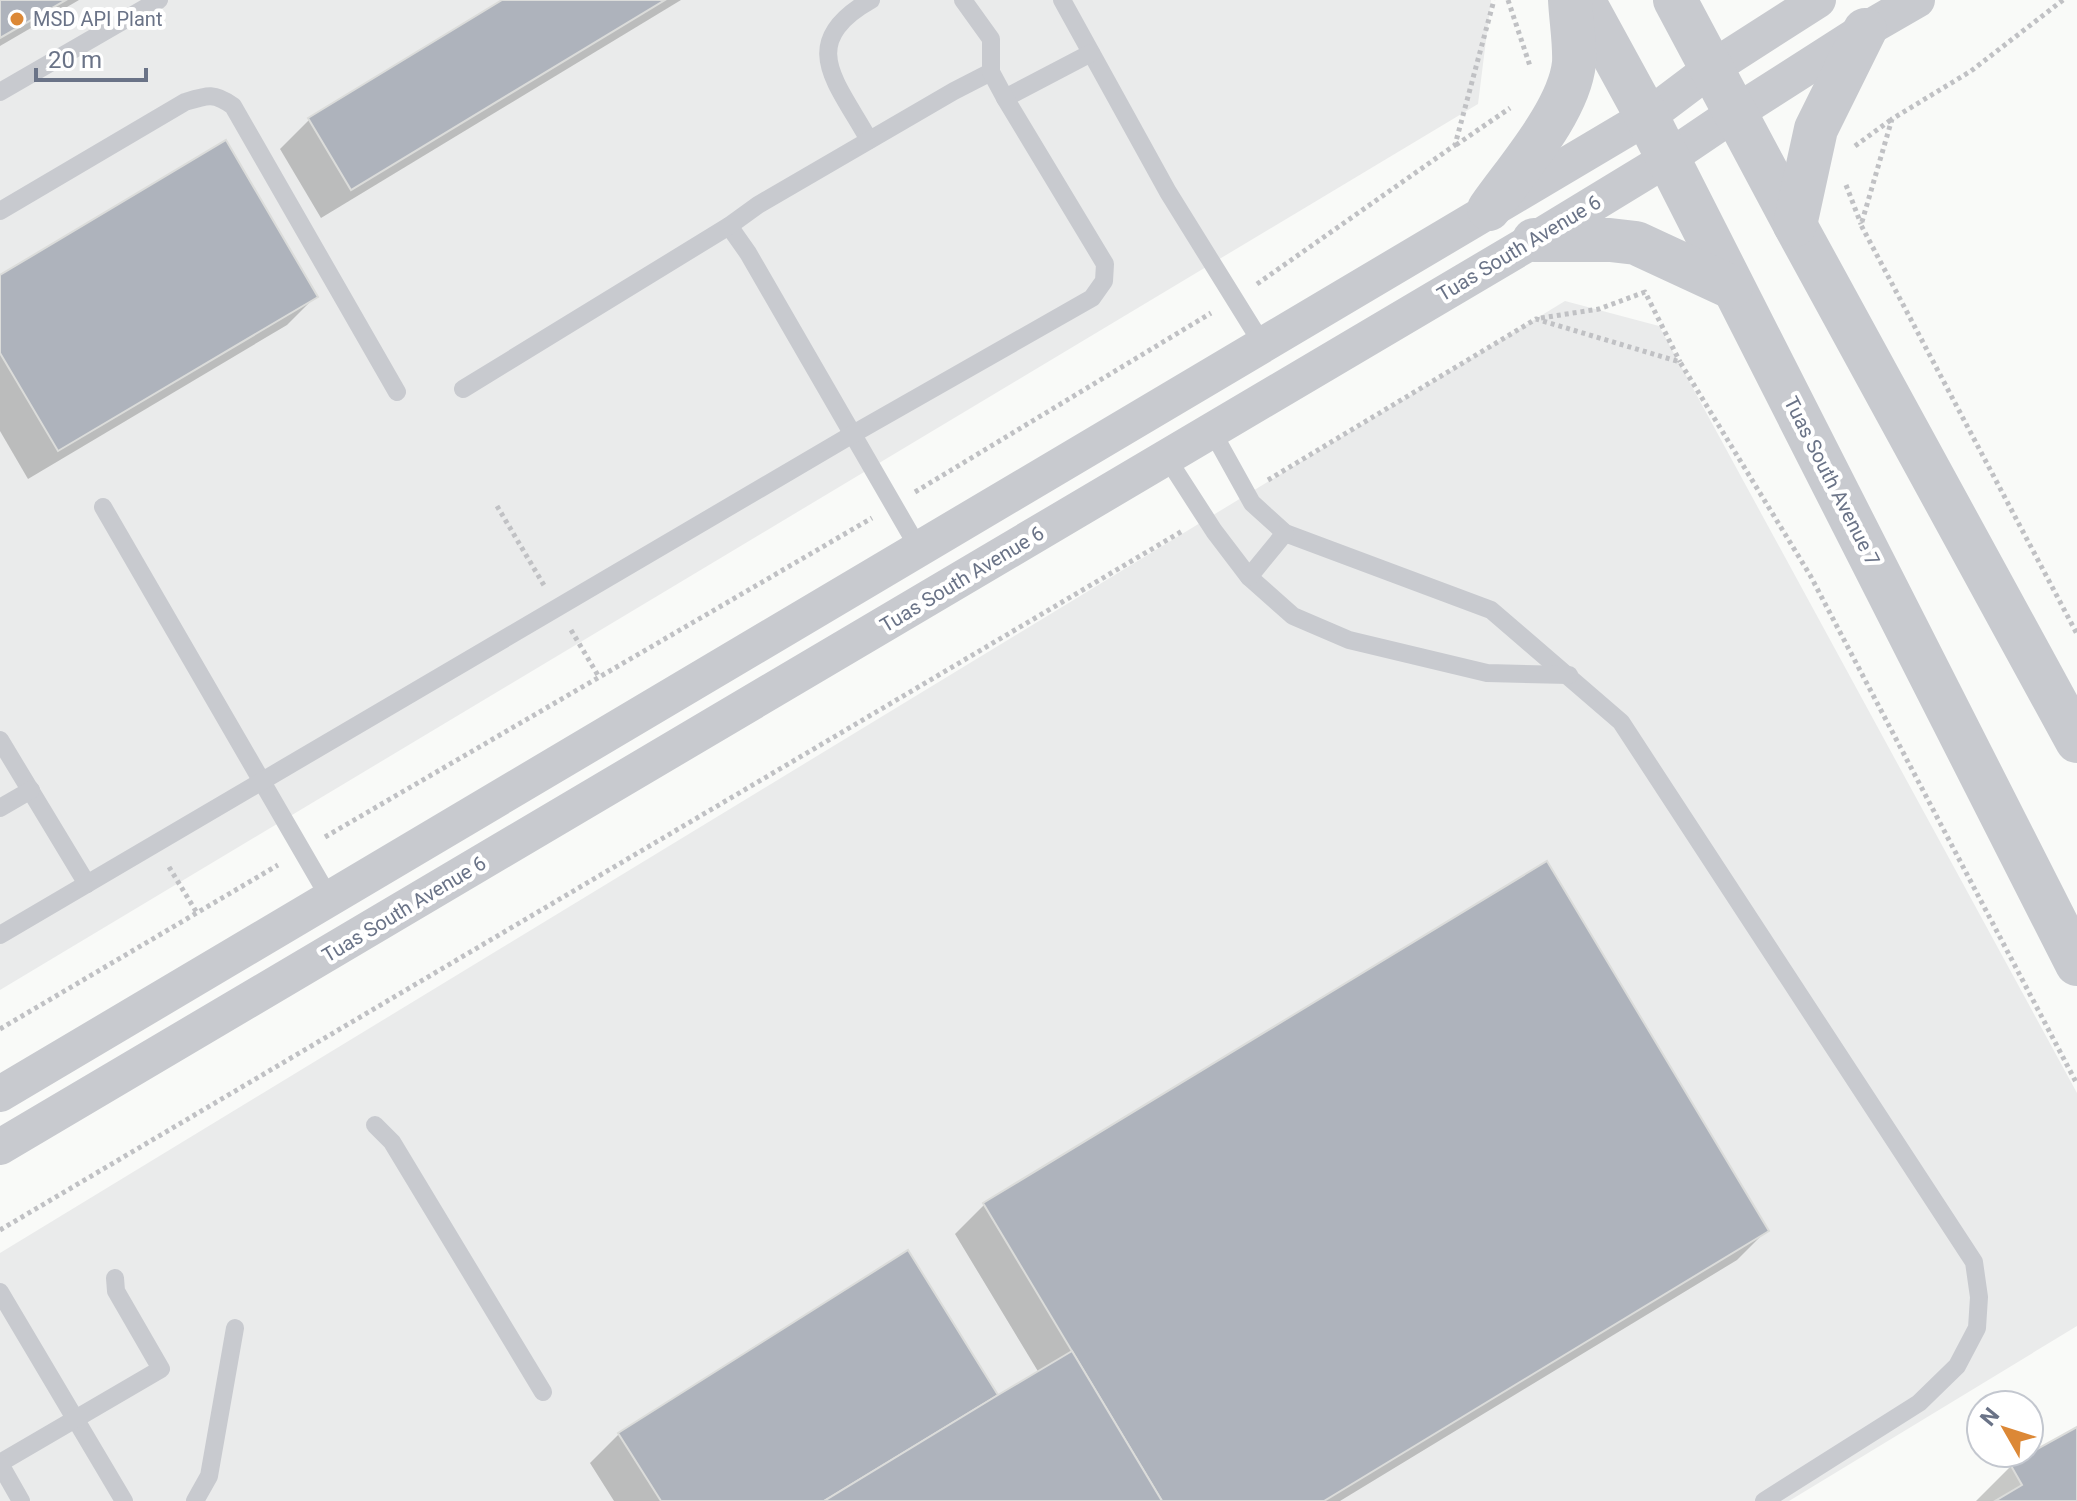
<svg xmlns="http://www.w3.org/2000/svg" width="2077" height="1501" font-family="Roboto,sans-serif">
<style>
.built{fill:#eaebeb}
.shadow{fill:#0003}
.building{fill:#aeb3bc;stroke:#dbdcda;stroke-width:2}
.lines{fill:none;stroke-linecap:round;stroke-linejoin:round}
.path{stroke:#c0c1c4;stroke-width:5;stroke-dasharray:4 4;stroke-linecap:butt}
.service{stroke:#c8cacf;stroke-width:18}
.minor{stroke:#c8cacf;stroke-width:36}
.tertiary{stroke:#c8cacf;stroke-width:44}
.poi-dot{fill:#dc8836;stroke:#fff;stroke-width:3}
.labels{text-anchor:middle;stroke-width:8;stroke-linejoin:round;paint-order:stroke}
.poi-label{font-size:20px;fill:#6a7387;stroke:#fff;text-anchor:start}
.street-label{font-size:20px;fill:#6a7387;stroke:#fff}
</style>
<rect width="100%" height="100%" fill="#f9faf8"/>
<!-- built -->
<g class="built">
<path d="M0,0H1491L1478,104L0,990Z"/>
<path d="M1565,301L1659,326L2077,1093V1326L1789,1501H0V1253Z"/>
</g>
<!-- shadow -->
<g class="shadow">
<path d="M0,0H79L0,46Z"/>
<path d="M506,0H681L321,218L280,149L309,120Z"/>
<path d="M0,277L316,296L287,325L28,479L0,431Z"/>
<path d="M984,1205L1766,1231L1737,1260L1340,1501H614L590,1463L619,1434L998,1397L1039,1373L955,1234Z"/>
<path d="M2077,1429V1501H1976L2011,1466Z"/>
</g>
<!-- building -->
<g class="building">
<path d="M0,0H66L0,38Z"/>
<path d="M502,0H665L351,190L308,118Z"/>
<path d="M226,140L318,297L58,451L0,353V275Z"/>
<path d="M1547,861L1769,1231L1324,1501H1162L983,1203Z"/>
<path d="M908,1250L998,1395L824,1501H661L618,1433Z"/>
<path d="M1072,1351L1162,1501H824L998,1395Z"/>
<path d="M2077,1427V1501H1995L2022,1485L2010,1464Z"/>
</g>
<g class="lines">
<!-- path -->
<g class="path">
<path d="M1508,0L1530,66"/>
<path d="M2063,0L1971,71L1892,119L1861,225L2077,634"/>
<path d="M1456,145L1510,108"/>
<path d="M1855,146L1892,119"/>
<path d="M1846,185L1861,224"/>
<path d="M1257,284L1455,145L1494,0"/>
<path d="M1541,318L1599,309L1645,292L1680,362"/>
<path d="M1268,480L1536,319L1680,362L1810,575L2077,1084"/>
<path d="M915,492L1211,313"/>
<path d="M497,506L545,587"/>
<path d="M571,630L599,677"/>
<path d="M325,837L872,518"/>
<path d="M169,867L197,913"/>
<path d="M0,1029L278,865"/>
<path d="M0,1230L1184,530"/>
</g>
<!-- service -->
<g class="service">
<path d="M1062,0L1168,192L1263,345"/>
<path d="M0,92L159,0"/>
<path d="M1005,98L1091,53"/>
<path d="M869,140C837,82 795,43 871,0"/>
<path d="M0,211L185,102C207,95 214,92 233,106L397,392"/>
<path d="M729,226L748,253L919,549"/>
<path d="M463,389L729,226L758,205L954,91L991,72"/>
<path d="M1212,431L1252,503L1285,533L1491,610L1621,722L1974,1262L1979,1297L1977,1328L1957,1366L1919,1403L1764,1501"/>
<path d="M1167,458L1214,531L1249,577L1293,616L1349,640L1487,673L1569,675"/>
<path d="M103,507L330,899"/>
<path d="M1249,577L1285,533"/>
<path d="M0,740L87,884"/>
<path d="M0,808L31,790"/>
<path d="M0,935L853,434L1092,298L1104,281L1105,264L1005,98L991,72V39L963,0"/>
<path d="M375,1125L392,1142L543,1392"/>
<path d="M0,1292L124,1501"/>
<path d="M0,1463L161,1369L116,1291L115,1278"/>
<path d="M0,1464L21,1501"/>
<path d="M195,1501L209,1476L235,1328"/>
</g>
<!-- minor -->
<g class="minor">
<path d="M0,1094L1647,117L1712,68L1818,0"/>
<path d="M0,1147L1534,240L1667,159L1735,113L1865,30L1917,0"/>
</g>
<!-- tertiary -->
<g class="tertiary">
<path d="M1583,0L1647,117L2077,964"/>
<path d="M1675,0L1795,225L2077,741"/>
<path d="M1489,209C1517,169 1569,111 1574,63C1575,43 1571,20 1570,0"/>
<path d="M1795,225L1816,129L1865,30"/>
<path d="M1534,240H1610L1636,243L1731,287"/>
</g>
</g>
<!-- markers -->
<circle class="poi-dot" cx="17" cy="19" r="8"/>
<g class="labels">
<!-- poi labels -->
<g class="poi-label">
<text x="33" y="26">MSD API Plant</text>
</g>
<!-- street labels -->
<g class="street-label">
<text transform="translate(1519 248) rotate(-31)" y="7">Tuas South Avenue 6</text>
<text transform="translate(1832 481) rotate(63)" y="7">Tuas South Avenue 7</text>
<text transform="translate(962 579) rotate(-31)" y="7">Tuas South Avenue 6</text>
<text transform="translate(404 909) rotate(-31)" y="7">Tuas South Avenue 6</text>
</g>
</g>
<!-- north arrow -->
<g transform="translate(2005 1429) rotate(309)"><circle r="38" fill="#ffffff" stroke="#c3c7cf" stroke-width="2"/>
<path d="M0-6L14 30L0 20L-14 30Z" fill="#dc8836"/>
<text y="-12" font-size="22" font-weight="bold" text-anchor="middle" fill="#6a7387">N</text>
</g>
<!-- scale -->
<path d="M36 68v12h110v-12" fill="none" stroke="#6a7387" stroke-width="4"/>
<text x="48" y="68" font-size="24" fill="#6a7387" stroke="#ffffff" stroke-width="6" paint-order="stroke">20 m</text>
</svg>
